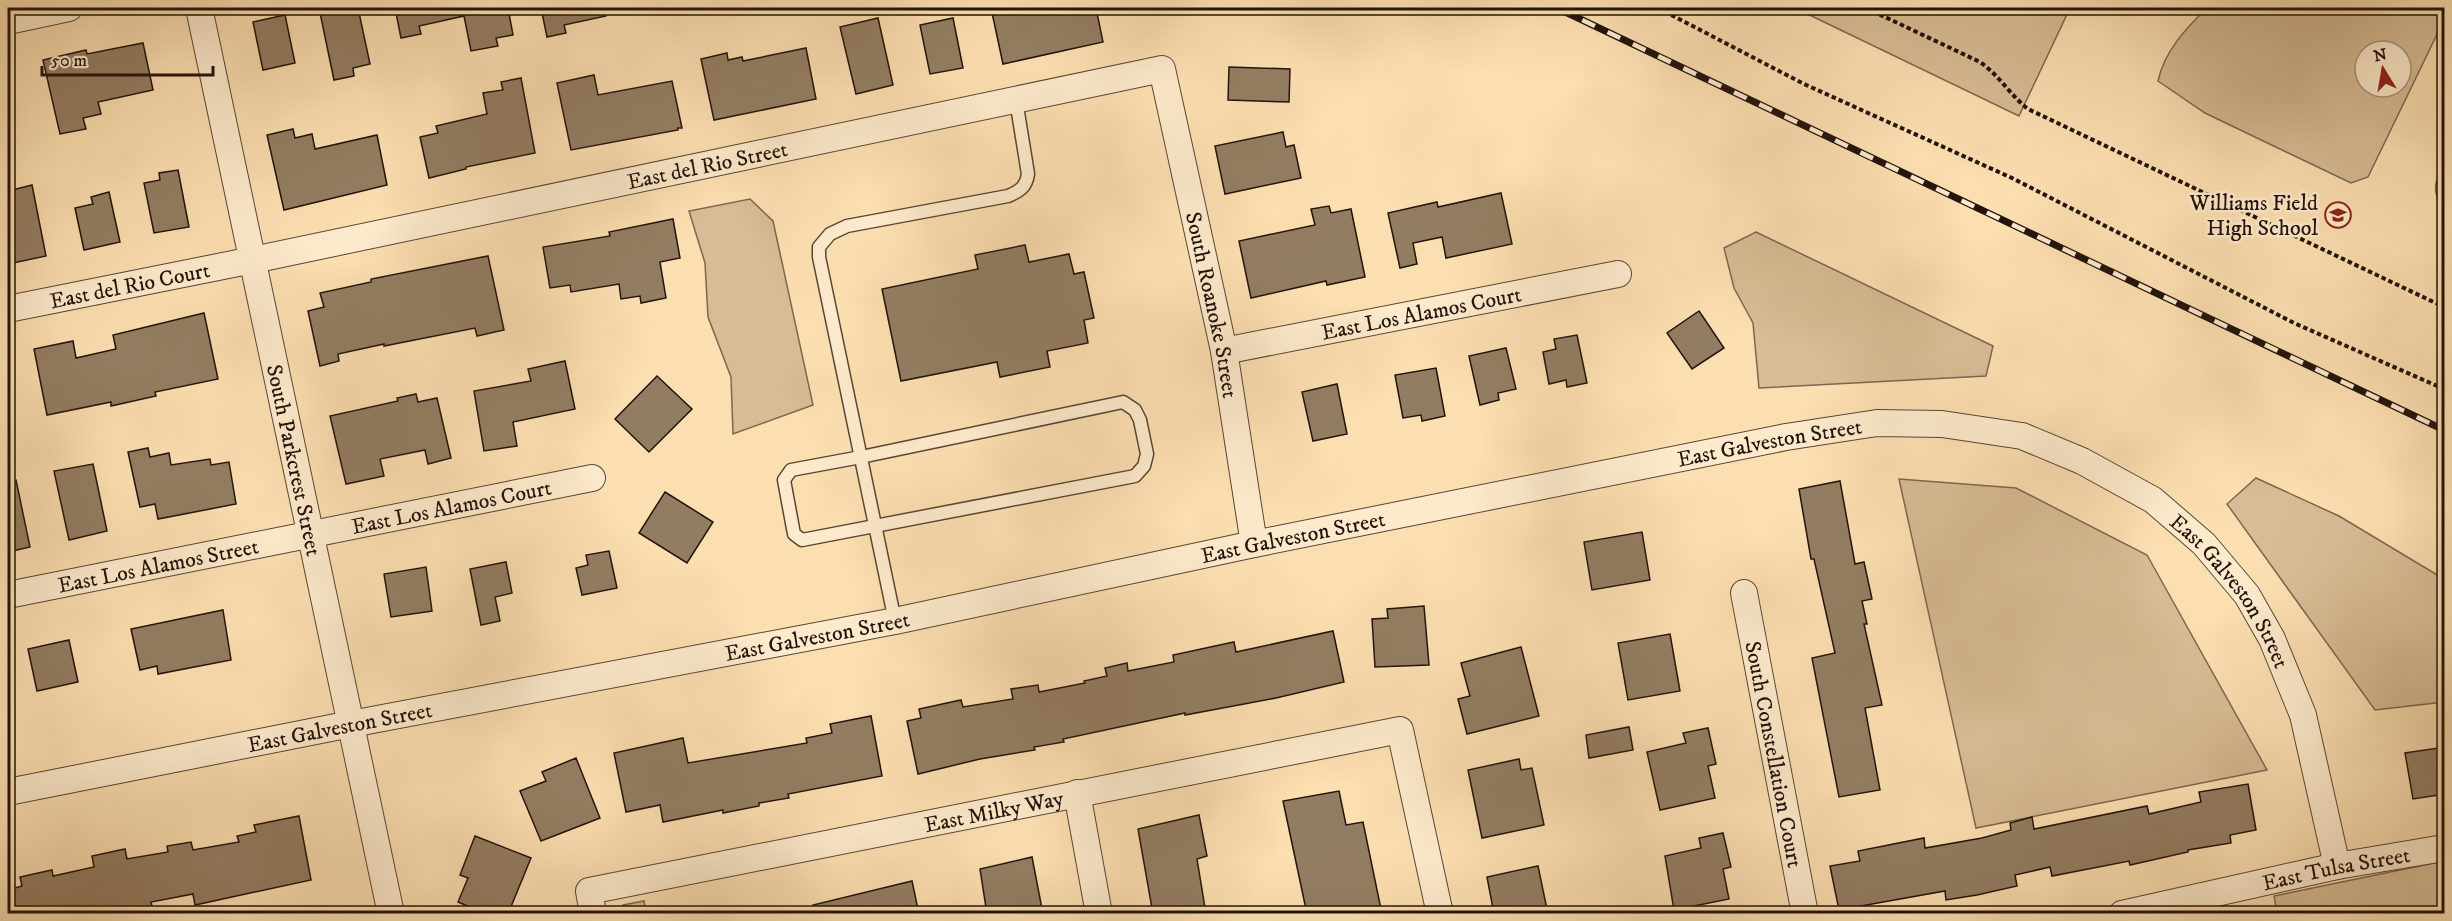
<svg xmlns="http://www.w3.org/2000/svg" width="2452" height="921" font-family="'IM FELL DW Pica',serif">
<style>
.green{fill:#d7bc95;stroke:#7c6850;stroke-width:1.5;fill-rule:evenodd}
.building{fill:#937d62;stroke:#22130c;stroke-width:1.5}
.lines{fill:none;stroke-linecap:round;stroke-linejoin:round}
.service-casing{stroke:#584635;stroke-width:15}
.minor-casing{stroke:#584635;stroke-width:28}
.path{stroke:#22130c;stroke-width:4;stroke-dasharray:4.5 3;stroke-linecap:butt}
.service{stroke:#fdeacc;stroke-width:12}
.minor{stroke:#fdeacc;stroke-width:26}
.rail-casing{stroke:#22130c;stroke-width:7}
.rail{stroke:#fdeacc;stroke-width:4.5;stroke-dasharray:14;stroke-linecap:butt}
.labels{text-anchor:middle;stroke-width:5;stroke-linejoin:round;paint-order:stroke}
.street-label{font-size:22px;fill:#22130c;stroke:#fdeacc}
.poi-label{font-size:22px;fill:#22130c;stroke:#fdeacc;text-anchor:end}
</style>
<rect width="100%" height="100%" fill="#fcdfb1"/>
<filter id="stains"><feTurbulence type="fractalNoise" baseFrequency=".00333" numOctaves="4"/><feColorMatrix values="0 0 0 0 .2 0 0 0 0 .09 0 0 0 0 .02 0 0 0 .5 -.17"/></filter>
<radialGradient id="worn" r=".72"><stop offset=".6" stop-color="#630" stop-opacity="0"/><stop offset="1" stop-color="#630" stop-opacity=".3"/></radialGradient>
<!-- green -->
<g class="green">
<path d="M1795,8H2070L2019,116Z"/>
<path d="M2207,8H2444V10L2441,26L2368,177L2351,183L2205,113L2158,81C2164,52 2186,28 2207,8ZM2365,51H2401V87H2365Z"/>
<path d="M2444,162V206C2429,194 2437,177 2444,162Z"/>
<path d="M750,199L773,221L813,405L733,434L731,377L708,317L705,263L689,211Z"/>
<path d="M1756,232L1993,346L1986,376L1759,388L1753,323L1734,288L1724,248Z"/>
<path d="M2256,478L2339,516L2444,579V702L2375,710L2227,504Z"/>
<path d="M1899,479L2016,488L2147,555L2267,770L1976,828Z"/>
<path d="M2444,861V913H2277L2274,896Z"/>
<path d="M644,901L646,913H617L623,905Z"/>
</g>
<!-- building -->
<g class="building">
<path d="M319,8H358L370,64L353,68L354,76L334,80Z"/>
<path d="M395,8H508L513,35L496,38L498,46L471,51L464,16L419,26L421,34L401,38Z"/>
<path d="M541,8H605L606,16L564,25L566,33L547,37Z"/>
<path d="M991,8H1096L1103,42L1003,64Z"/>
<path d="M285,15L295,63L263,70L253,22Z"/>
<path d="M878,18L893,85L856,94L840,27Z"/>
<path d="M953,18L963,68L930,74L920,25Z"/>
<path d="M143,43L153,90L98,102L101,114L83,118L86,129L60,134L43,60L86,50L87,54Z"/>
<path d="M806,48L816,99L714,120L701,59L727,53L728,60L742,57L743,61Z"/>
<path d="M1229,67L1290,69L1289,102L1228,100Z"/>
<path d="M594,75L598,95L672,81L682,128H678V130L571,150L557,83Z"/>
<path d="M521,78L535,153L466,167V169L429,178L420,137L438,133L436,126L487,114L483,93L503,90L501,82Z"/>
<path d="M293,129L295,138L312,134L315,149L377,135L387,185L284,210L267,135Z"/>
<path d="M1283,132L1286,147L1294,145L1301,178L1225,194L1215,146Z"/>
<path d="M178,170L189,227L154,233L144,183L160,180L159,173Z"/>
<path d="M32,185L46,256L8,264V191Z"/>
<path d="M109,192L120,242L84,250L75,208L93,204L91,197Z"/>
<path d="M1501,193L1512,244L1446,258L1442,237L1413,243L1417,264L1400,268L1388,213L1437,202L1438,207Z"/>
<path d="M1329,206L1331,213L1351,209L1365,277L1327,285L1326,281L1251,298L1239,241L1315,225L1311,209Z"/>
<path d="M673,219L680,258L660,262L666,298L641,303L640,296L621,299L619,284L571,292L570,285L550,288L543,247L610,236L609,232Z"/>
<path d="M1025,245L1029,262L1069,254L1074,274L1084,272L1094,318L1084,320L1088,343L1047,351L1050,367L1000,377L997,362L901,381L882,289L978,269L975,255Z"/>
<path d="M488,256L504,330L477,336L475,328L384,346V344L338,354L339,361L320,366L308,311L324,307L320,293L371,282V279Z"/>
<path d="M1699,311L1724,348L1692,369L1667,333Z"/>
<path d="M204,313L218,379L155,392L156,396L111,406V402L47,415L34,349L73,341L76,358L116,349L113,335Z"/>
<path d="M1577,335L1587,383L1567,387L1566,380L1549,384L1543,352L1556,349L1554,339Z"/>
<path d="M1506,348L1516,389L1498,393L1499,400L1480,405L1469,356Z"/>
<path d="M565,361L575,409L513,422L517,446L484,451L474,391L531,381L528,369Z"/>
<path d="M1436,368L1445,416L1422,421L1421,415L1403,418L1395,375Z"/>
<path d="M657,376L692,409L649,452L615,419Z"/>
<path d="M1337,384L1347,434L1313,441L1302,392Z"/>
<path d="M416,394L418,402L437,398L451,458L428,464L425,450L380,459L384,476L346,484L330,416L398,401L397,398Z"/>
<path d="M148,448L150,457L169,453L171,465L210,459L211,465L229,462L236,504L158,519L155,504L140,507L128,452Z"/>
<path d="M93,464L107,531L69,540L54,471Z"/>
<path d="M16,480L30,547L8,552V481Z"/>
<path d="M1840,481L1855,564L1864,562L1872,599L1862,601L1867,624H1864L1882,705L1865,708L1880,790L1839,797L1812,658L1835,653L1814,559H1811L1799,489Z"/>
<path d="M665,492L713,522L687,563L639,533Z"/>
<path d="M1642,532L1650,580L1592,590L1584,542Z"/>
<path d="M609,551L617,588L582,595L576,568L588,565L586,555Z"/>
<path d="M506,562L512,593L495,597L500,621L481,625L470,569Z"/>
<path d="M426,567L432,611L391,617L384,574Z"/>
<path d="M1424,606L1429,665L1375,667L1372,619L1388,618L1387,609Z"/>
<path d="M223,610L231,660L158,674L157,666L140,670L131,629Z"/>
<path d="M1333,631L1344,682L1276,698L1185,715V713L1063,739L1064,742L1034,747L1035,750L980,759L918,774L907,721L921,718L919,709L961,700L963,707L1013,699L1011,689L1038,685L1039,692L1085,683L1084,681L1107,676L1105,668L1127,663L1128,671L1174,662L1173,655L1234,642L1236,652Z"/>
<path d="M1670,634L1680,691L1628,700L1618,643Z"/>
<path d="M69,640L78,682L37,691L28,649Z"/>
<path d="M1521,647L1539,716L1467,734L1458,699L1470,696L1461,663Z"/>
<path d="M871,716L882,776L788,794L789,798L759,803V806L723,813V810L663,822L660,805L626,812L614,753L683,738L688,763L807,743L806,738L832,733L830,724Z"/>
<path d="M1629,727L1633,750L1589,758L1586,735Z"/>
<path d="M1708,728L1716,764L1708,766L1715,798L1660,810L1647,752L1686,743L1683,733Z"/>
<path d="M2445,747V794L2413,799L2405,753Z"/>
<path d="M576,758L600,818L541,841L520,791L546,781L542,772Z"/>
<path d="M1519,759L1521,770L1532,768L1544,825L1482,838L1468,770Z"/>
<path d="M2248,784L2256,830L2230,835L2231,843L2188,850V852L2130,865L2129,861L2052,876L2050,867L2015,875L2017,886L1977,895L1946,900L1945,891L1839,910L1830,866L1860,861L1858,851L1924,838L1925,848L1982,838L2011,830L2010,823L2032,817L2034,829L2147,806L2149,814L2201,802L2199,792Z"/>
<path d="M1339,791L1346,825L1363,822L1382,914H1307L1283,801Z"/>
<path d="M1199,815L1207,856L1197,859L1206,914H1153L1138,829Z"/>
<path d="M299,816L311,880L195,905L193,894L151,902L154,914H8V890L22,886L20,877L52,870L53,876L94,867L92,856L125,849L127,859L168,852L167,846L191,842L193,850L239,842L237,836L256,832L254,825Z"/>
<path d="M1723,833L1731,867L1723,869L1729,899L1674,910L1665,856L1701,848L1699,838Z"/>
<path d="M475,836L531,858L508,914H487L458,902L468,878L460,875Z"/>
<path d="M1032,857L1043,914H987L980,869Z"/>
<path d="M1538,866L1548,914H1494L1487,877Z"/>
<path d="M912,881L919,914H814L813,905Z"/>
</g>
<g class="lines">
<!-- service casing -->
<g class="service-casing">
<g id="service">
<path d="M1123,402L1135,410L1140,420L1147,454L1144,466L1135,476L802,540L794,534L784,480L791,470L861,457Z"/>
<path d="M895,621L819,257V247L830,234L847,226L1008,196C1020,191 1026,187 1028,174L1016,100"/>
</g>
</g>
<!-- minor casing -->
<g class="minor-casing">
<g id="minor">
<path id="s1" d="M199,8L391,914"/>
<path d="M8,21L69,8"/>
<path id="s2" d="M8,309L253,260L1162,69L1224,351L1254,544"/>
<path id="s3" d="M1224,351L1618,274"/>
<path id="s4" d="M1744,593L1805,914"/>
<path id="s5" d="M8,595L592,478"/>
<path id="s6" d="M8,792L351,724L895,621L1254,544L1786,437L1877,423L1942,424L2022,436L2082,461L2153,500L2204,544L2247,595L2272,639L2303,715L2337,866"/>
<path d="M1077,793L1099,914"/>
<path id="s7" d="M593,914L589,891L1400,730L1440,914"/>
<path id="s8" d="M2122,914L2337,866L2444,848"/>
</g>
</g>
<!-- path -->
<g class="path">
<path d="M1658,8L1804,84L2012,178L2294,323L2444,389"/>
<path d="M1866,8L1980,62C1999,75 2010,95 2028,109L2444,307"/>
</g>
<!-- service -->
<use href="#service" class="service"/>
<!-- minor -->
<use href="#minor" class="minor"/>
<!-- rail casing -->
<g class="rail-casing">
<path id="rail" d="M1557,8L2444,430"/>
</g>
<!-- rail -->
<use href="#rail" class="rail"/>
</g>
<!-- icons -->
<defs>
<g id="school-ring" transform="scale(1.35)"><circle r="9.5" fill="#fdeacc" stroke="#8f2418" stroke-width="1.5"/><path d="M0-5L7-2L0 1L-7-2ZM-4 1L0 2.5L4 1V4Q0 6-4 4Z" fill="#8f2418"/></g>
</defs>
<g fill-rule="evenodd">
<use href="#school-ring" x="2338" y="215"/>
</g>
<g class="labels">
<!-- street labels -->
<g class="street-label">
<text dy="8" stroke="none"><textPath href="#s2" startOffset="714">East del Rio Street</textPath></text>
<text dy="8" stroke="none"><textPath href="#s2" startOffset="124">East del Rio Court</textPath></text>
<text dy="8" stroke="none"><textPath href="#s2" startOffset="1420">South Roanoke Street</textPath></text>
<text dy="8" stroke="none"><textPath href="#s3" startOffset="201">East Los Alamos Court</textPath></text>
<text dy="8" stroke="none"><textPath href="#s6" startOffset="1796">East Galveston Street</textPath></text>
<text dy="8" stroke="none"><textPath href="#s1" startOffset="462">South Parkcrest Street</textPath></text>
<text dy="8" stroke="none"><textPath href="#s5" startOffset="452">East Los Alamos Court</textPath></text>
<text dy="8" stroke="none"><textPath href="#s6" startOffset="1310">East Galveston Street</textPath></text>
<text dy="8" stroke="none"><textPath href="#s5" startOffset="153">East Los Alamos Street</textPath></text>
<text dy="8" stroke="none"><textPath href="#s6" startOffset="2318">East Galveston Street</textPath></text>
<text dy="8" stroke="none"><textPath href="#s6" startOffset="824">East Galveston Street</textPath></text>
<text dy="8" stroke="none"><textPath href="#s6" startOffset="338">East Galveston Street</textPath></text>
<text dy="8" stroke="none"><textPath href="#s4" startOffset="164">South Constellation Court</textPath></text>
<text dy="8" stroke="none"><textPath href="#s7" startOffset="436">East Milky Way</textPath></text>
<text dy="8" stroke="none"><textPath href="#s8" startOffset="219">East Tulsa Street</textPath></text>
</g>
<!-- poi labels -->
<g class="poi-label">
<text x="2318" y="210">Williams Field<tspan x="2318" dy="25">High School</tspan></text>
</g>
</g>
<!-- margin -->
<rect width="2452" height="921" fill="none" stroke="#fcdfb1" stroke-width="30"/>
<rect x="9" y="9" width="2434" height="903" fill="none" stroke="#22130c" stroke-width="3"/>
<rect x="15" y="15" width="2422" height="891" fill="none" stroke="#22130c" stroke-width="1.5"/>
<!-- north arrow -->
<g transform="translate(2383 69) rotate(349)"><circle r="28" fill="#fdeacc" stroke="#a5947f" stroke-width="1.5"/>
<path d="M0-4.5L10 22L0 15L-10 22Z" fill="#8f2418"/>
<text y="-9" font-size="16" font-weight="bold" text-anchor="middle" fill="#22130c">N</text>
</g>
<!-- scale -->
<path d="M42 66v9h171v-9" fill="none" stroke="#22130c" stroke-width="3"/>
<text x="51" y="66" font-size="18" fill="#22130c" stroke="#fdeacc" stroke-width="4.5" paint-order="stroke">50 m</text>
<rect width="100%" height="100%" filter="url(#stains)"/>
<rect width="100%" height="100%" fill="url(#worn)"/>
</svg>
